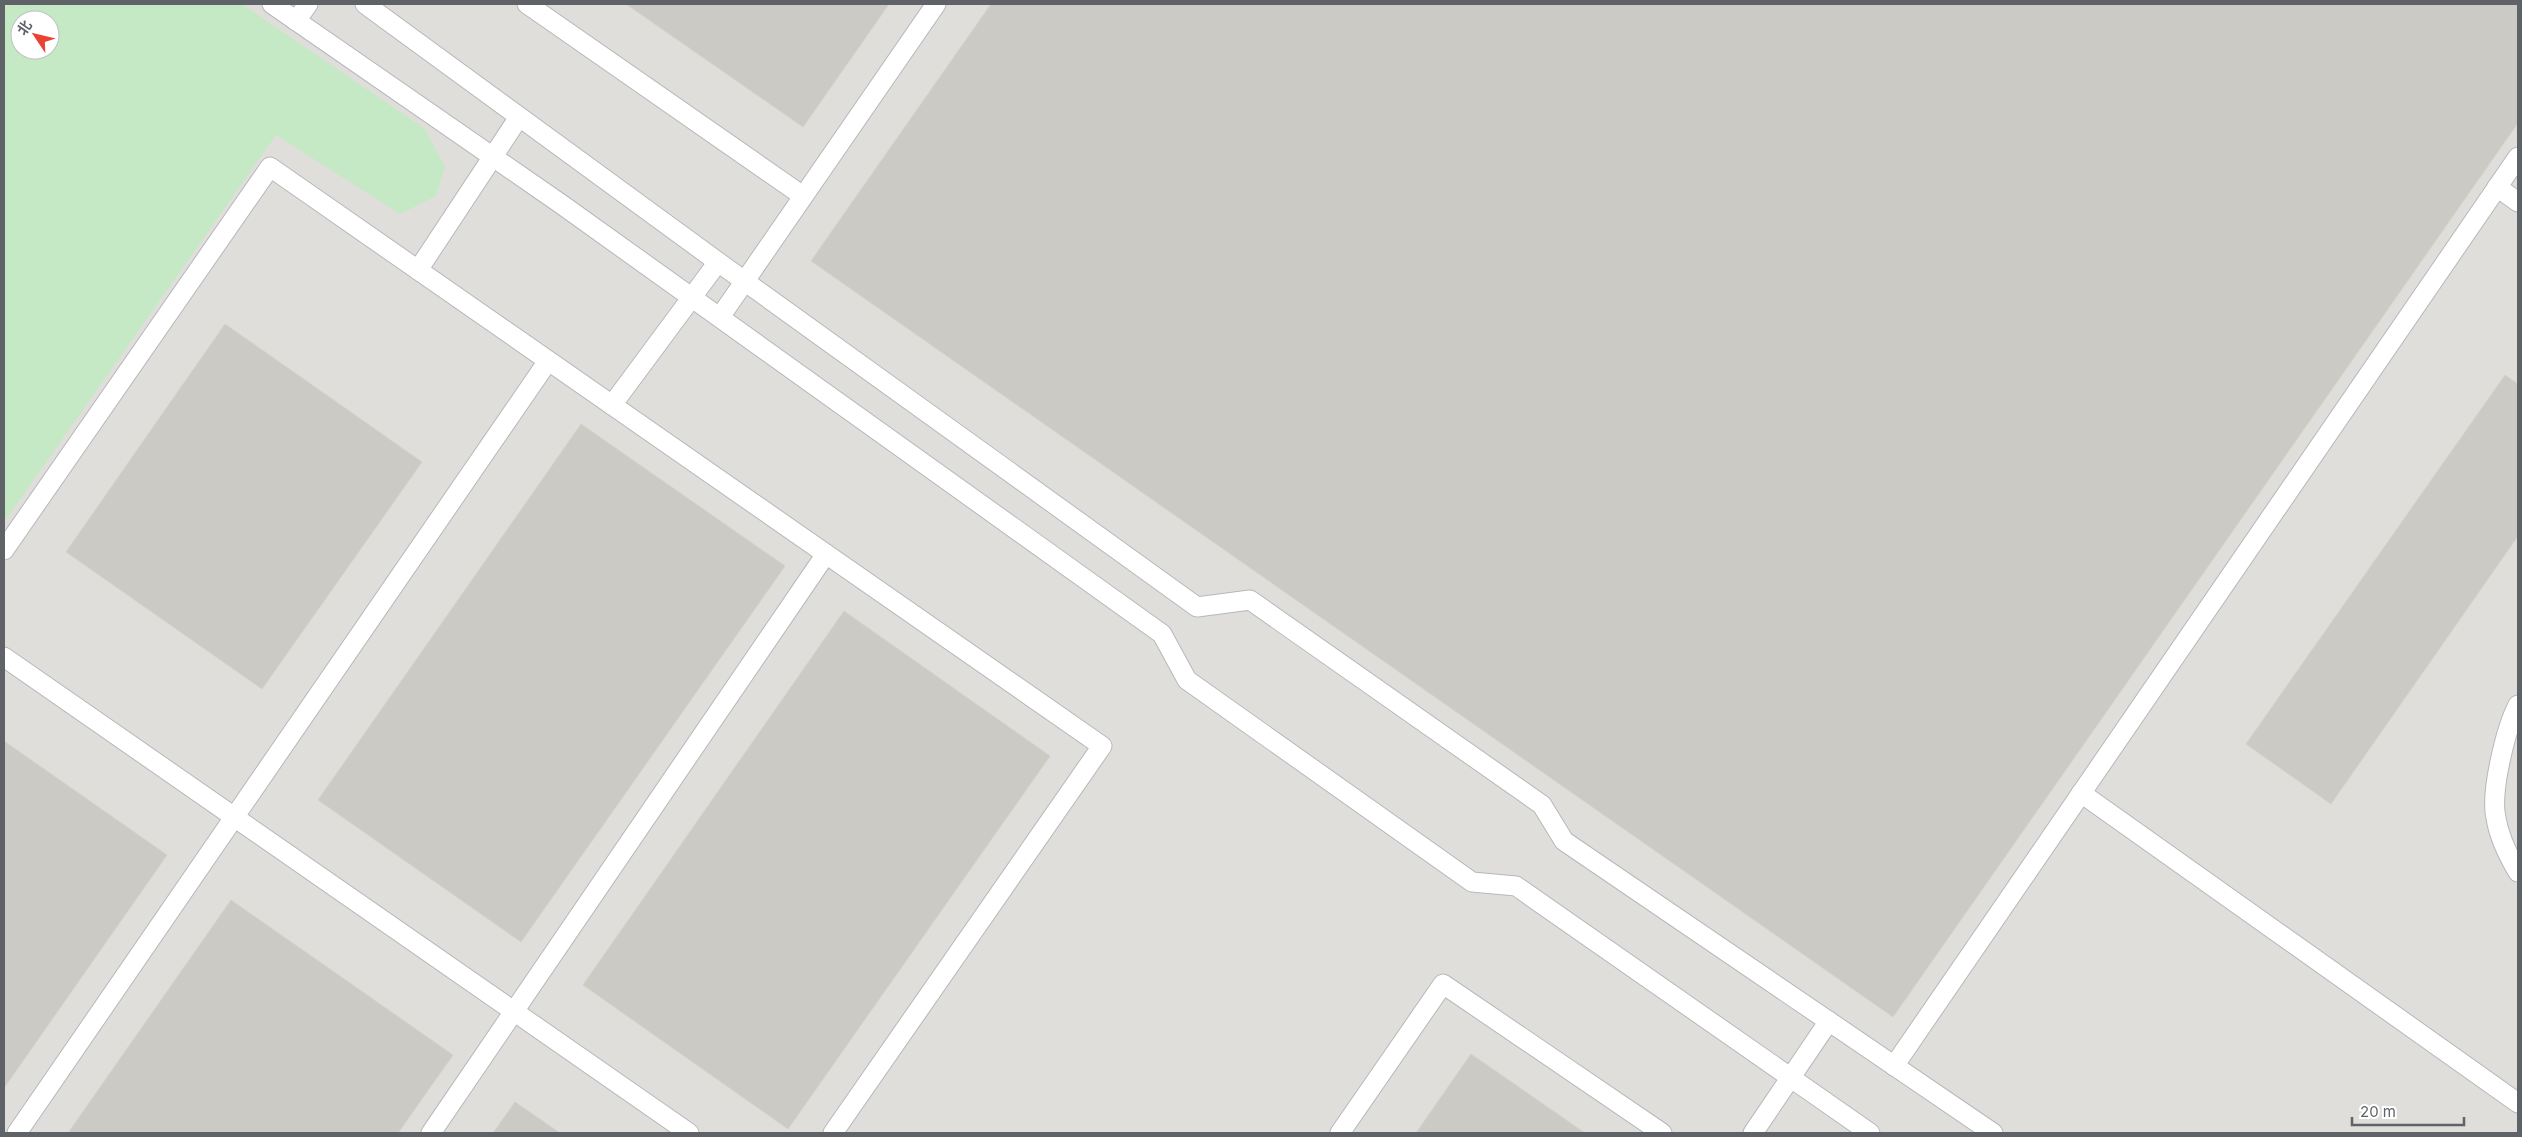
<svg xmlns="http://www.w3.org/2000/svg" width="2522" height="1137" font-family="Inter,'Noto Sans SC',sans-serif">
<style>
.industrial{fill:#e0deda;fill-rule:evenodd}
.green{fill:#c5e8c5;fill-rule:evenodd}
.building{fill:#cccac5;stroke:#d6d1c6}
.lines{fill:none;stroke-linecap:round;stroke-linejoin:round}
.lane-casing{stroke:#b5b8bc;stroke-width:21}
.lane{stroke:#fff;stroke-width:19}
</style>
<rect width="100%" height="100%" fill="#f1efe8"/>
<!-- industrial -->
<path class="industrial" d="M4,4H2518V1133H4ZM20,20H50V50H20Z"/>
<!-- green -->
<path class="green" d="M4,4H242L425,129L445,167L436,196L400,214L276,135L4,522ZM20,20H50V50H20Z"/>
<!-- building -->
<g class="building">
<path d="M626,4H889L803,127Z"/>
<path d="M991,4H2518V123L1893,1017L811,261Z"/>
<path d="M225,324L422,462L262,689L66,552Z"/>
<path d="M2505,375L2518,384V536L2331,804L2246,744Z"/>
<path d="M581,424L785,566L521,942L318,800Z"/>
<path d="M844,611L1050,756L788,1129L583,985Z"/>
<path d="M4,741L167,855L4,1088Z"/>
<path d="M231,900L453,1055L398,1133H68Z"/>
<path d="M1471,1054L1585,1133H1416Z"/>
<path d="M515,1102L560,1133H493Z"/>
</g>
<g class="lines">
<!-- lane casing -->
<g class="lane-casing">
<g id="lane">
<path d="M272,4L561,204L1162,634L1187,680L1472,882L1516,886L1870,1133"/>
<path d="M365,4L718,262L1197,607L1250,600L1542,805L1564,841L1993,1133"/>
<path d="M527,4L803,196"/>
<path d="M296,21L308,4"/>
<path d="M2497,187L2518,202"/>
<path d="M418,270L519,117"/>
<path d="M720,317L936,4"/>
<path d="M612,405L718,262"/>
<path d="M4,550L270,167L1102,746L833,1133"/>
<path d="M4,657L689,1133"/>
<path d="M2518,705C2506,728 2490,792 2496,818C2499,837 2509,857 2518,872"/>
<path d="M2081,793L2518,1103"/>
<path d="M1894,1066L2518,157"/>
<path d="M17,1133L548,361"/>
<path d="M431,1133L826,554"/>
<path d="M1340,1133L1443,984L1662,1133"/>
<path d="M1753,1133L1829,1021"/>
</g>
</g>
<!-- lane -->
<use href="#lane" class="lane"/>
</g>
<!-- border -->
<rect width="2522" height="1137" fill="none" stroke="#5f6368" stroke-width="10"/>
<!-- north arrow -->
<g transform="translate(35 35) rotate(305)"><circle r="24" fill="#ffffff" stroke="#bfc1c3"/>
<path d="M0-4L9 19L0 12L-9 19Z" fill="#ea4335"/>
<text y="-8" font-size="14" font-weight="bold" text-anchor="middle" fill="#5f6368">北</text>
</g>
<!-- scale -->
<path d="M2352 1117v8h112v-8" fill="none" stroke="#5f6368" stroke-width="2.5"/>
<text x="2360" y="1117" font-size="15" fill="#5f6368" stroke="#ffffff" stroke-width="4" paint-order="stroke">20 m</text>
</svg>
